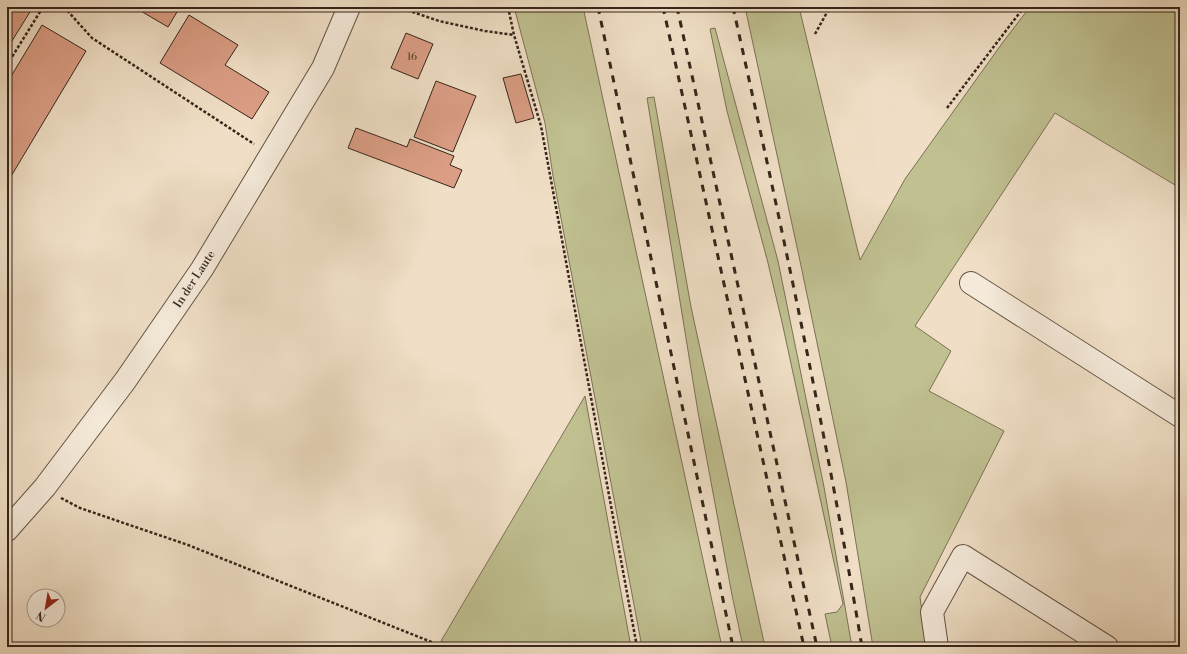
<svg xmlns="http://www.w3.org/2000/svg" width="1187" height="654" font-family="'Libre Bodoni',serif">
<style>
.green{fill:#c0c091;stroke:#7b7256}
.building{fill:#db9e85;stroke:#36251b}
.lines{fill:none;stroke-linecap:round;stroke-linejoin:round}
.minor-casing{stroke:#645446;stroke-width:24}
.path{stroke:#36251b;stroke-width:2.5;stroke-dasharray:3 2;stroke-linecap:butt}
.minor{stroke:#f5eada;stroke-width:22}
.rail{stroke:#36251b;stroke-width:3;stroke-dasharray:7 7;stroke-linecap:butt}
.labels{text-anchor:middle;stroke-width:3;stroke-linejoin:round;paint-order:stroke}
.number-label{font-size:10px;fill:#5f4336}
.street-label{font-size:12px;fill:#36251b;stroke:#f5eada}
</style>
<rect width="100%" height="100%" fill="#f0dfc6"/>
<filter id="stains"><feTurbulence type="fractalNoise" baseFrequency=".005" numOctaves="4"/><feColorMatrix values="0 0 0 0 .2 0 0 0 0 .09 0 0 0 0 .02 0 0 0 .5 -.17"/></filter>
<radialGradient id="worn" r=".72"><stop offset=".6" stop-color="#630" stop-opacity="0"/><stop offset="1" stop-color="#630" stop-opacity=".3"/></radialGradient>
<!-- green -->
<g class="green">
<path d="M514,7H583L722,647H642L553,176L545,123Z"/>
<path d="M745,7H799L860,260L905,179L1003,42L1030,7H1180V188L1055,113L915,326L951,351L929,391L1004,431L920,597L927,647H873L846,482L800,261Z"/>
<path d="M715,28L778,261L824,487L852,647H832L825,614L837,612L843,604L782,322L767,259L727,111L710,29Z"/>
<path d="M654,97L691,307L765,647H743L732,595L698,412L647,98Z"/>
<path d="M585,396L631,647H455L441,641Z"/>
</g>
<!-- building -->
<g class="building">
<path d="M7,7H33L7,49Z"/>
<path d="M134,7H180L168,27Z"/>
<path d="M189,15L238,45L225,65L269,92L252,119L160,63Z"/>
<path d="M42,25L86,51L10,178L7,176V83Z"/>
<path d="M406,33L433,44L418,79L391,68Z"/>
<path d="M521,74L534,118L516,123L503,78Z"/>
<path d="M436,81L476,96L453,152L414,137Z"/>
<path d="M356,128L407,147L410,139L454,156L450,165L462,170L454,188L348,148Z"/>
</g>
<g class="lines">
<!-- minor casing -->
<g class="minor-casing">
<g id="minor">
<path d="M971,283L1180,416"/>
<path d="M7,530L45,487L125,381L202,269L323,68L349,7"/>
<path d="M937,647L932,612L963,556L1107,647"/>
</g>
</g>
<!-- path -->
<g class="path">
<path d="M64,7L92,38L254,144"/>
<path d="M398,7L439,21L485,31L514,35"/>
<path d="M508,7L514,35L541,126L637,647"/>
<path d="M815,34L830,7"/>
<path d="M7,65L43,7"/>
<path d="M947,108L1024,7"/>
<path d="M61,498L80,508L188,545L444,647"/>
</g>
<!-- minor -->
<use href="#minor" class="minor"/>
<!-- rail -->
<g class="rail">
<path d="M598,7L733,647"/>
<path d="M663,7L804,647"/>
<path d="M677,7L817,647"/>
<path d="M733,7C780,219 826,432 862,647"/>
</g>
</g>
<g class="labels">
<!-- number labels -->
<g class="number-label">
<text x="412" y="60">16</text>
</g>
<!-- street labels -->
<g class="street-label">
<text transform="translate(194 279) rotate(-57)" y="4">In der Laute</text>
</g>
</g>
<!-- margin -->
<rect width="1187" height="654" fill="none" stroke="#f0dfc6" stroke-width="24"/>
<rect x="8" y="8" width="1171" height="638" fill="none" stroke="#36251b" stroke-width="2"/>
<rect x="12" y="12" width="1163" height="630" fill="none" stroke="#36251b"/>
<!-- north arrow -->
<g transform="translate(46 608) rotate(211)"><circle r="19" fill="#f5eada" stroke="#a99b8e"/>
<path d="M0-3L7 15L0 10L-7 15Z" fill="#8f2418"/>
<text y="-6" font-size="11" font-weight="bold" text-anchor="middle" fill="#36251b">N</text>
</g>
<rect width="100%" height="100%" filter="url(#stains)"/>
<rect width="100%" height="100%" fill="url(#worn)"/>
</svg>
